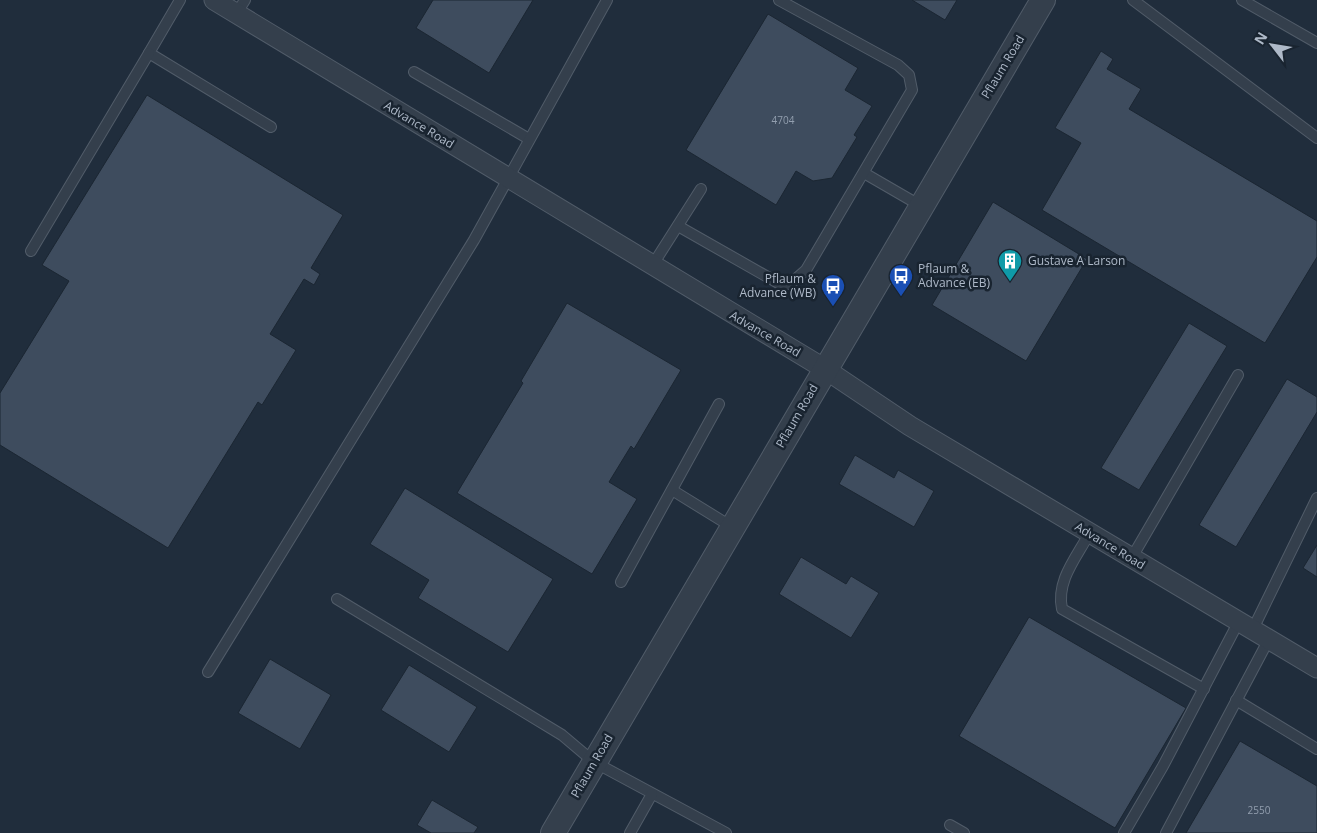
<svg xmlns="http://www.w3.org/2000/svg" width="1317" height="833" font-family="'Open Sans',sans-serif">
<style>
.building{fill:#3e4c5e;stroke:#1b2632}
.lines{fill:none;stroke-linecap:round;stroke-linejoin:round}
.service-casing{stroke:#515c69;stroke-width:12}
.minor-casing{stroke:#515c69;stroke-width:21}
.tertiary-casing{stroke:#515c69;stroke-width:26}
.service{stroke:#343f4c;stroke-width:10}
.minor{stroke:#343f4c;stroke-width:19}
.tertiary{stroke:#343f4c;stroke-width:24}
.labels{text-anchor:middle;stroke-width:5;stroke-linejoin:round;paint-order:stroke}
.number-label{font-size:10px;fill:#929eae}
.street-label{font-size:12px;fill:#aeb9c8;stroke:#192430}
.poi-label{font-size:12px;fill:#aeb9c8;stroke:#192430;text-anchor:start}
</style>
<rect width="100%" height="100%" fill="#202d3c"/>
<!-- building -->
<g class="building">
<path d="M433,0H533L489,73L416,28Z"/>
<path d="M912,0H957L945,20Z"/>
<path d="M768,14L858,68L845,90L872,106L854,135L857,137L832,178L813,181L796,171L776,205L686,150Z"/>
<path d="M1101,51L1113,59L1107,69L1141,89L1129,109L1317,221V257L1265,343L1042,210L1081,143L1055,128Z"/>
<path d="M147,95L343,215L311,268L320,274L314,285L304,279L270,334L296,350L262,405L258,402L168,548L0,445V393L69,281L42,265Z"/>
<path d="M993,202L1087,259L1026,361L932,305Z"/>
<path d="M567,303L681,370L634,449L631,446L609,482L637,499L592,574L457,493L523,383L521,381Z"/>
<path d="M1189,323L1227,346L1139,490L1101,468Z"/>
<path d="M1287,379L1317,397V412L1236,547L1199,525Z"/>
<path d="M855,455L894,478L898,470L934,491L914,527L839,484Z"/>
<path d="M405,488L553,579L508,652L418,598L429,580L370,544Z"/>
<path d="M1317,545V577L1303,568Z"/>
<path d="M801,557L846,584L851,576L879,593L851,638L779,594Z"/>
<path d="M1029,617L1186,708L1115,828L959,736Z"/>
<path d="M270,659L331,695L300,749L238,713Z"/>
<path d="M409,665L477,707L449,752L381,710Z"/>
<path d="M1240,741L1317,786V833H1186Z"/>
<path d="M432,800L478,827L474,833H431L417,825Z"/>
</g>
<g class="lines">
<!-- service casing -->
<g class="service-casing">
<g id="service">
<path d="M180,0L149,53L271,127"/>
<path d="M1133,0L1317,138"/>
<path d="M1242,0L1317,43"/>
<path d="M236,14L245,0"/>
<path d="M414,72L529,139"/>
<path d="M864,173L921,206"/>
<path d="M678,226L780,284H790L806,270L912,90L909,75L898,65L779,0"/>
<path d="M31,251L149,53"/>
<path d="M652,266L701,189"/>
<path d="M672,490L732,527"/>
<path d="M1089,534C1076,558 1056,581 1062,609L1204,689"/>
<path d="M1131,559L1238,375"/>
<path d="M621,582L719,404"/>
<path d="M337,599L562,735L594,762L726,833"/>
<path d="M1253,629L1317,498"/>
<path d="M208,672L474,240L607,0"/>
<path d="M1236,700L1317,749"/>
<path d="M950,825L964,833"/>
<path d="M630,833L652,794"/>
<path d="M1124,833L1163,766L1239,621"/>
<path d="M1166,833L1269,639"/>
</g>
</g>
<!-- minor casing -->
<g class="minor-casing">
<path id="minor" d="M214,0L825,369L910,426L1317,668"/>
</g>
<!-- tertiary casing -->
<g class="tertiary-casing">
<path id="tertiary" d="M553,833L1043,0"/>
</g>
<!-- service -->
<use href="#service" class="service"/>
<!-- minor -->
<use href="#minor" class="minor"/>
<!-- tertiary -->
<use href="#tertiary" class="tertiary"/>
</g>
<!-- icons -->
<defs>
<g id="building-pin" transform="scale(1.25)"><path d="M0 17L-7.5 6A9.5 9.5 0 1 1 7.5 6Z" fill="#0f9aa8" stroke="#192430"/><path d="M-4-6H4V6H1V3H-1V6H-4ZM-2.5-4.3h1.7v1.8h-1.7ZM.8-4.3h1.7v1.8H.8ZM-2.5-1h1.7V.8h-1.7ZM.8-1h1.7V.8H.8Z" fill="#fff"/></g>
<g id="bus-pin" transform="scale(1.25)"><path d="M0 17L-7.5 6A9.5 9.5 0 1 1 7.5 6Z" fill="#1a4fb4" stroke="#192430"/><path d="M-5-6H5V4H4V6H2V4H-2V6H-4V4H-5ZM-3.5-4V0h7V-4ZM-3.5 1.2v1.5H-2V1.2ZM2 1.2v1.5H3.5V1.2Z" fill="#fff"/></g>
</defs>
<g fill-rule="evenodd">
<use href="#building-pin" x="1010" y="261"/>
<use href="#bus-pin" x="901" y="276"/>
<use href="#bus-pin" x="833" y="286"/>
</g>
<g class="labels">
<!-- number labels -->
<g class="number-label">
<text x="783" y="124">4704</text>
<text x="1259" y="814">2550</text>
</g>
<!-- street labels -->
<g class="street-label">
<text transform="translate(1003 67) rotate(-59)" y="4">Pflaum Road</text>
<text transform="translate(419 125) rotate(31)" y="4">Advance Road</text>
<text transform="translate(765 334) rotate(30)" y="4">Advance Road</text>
<text transform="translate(797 416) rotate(-60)" y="4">Pflaum Road</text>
<text transform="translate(1110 546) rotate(31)" y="4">Advance Road</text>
<text transform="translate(592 766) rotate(-60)" y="4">Pflaum Road</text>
</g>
<!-- poi labels -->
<g class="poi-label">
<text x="1028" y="265">Gustave A Larson</text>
<text x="918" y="273">Pflaum &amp;<tspan x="918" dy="14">Advance (EB)</tspan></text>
<text x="816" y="283" text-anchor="end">Pflaum &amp;<tspan x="816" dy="14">Advance (WB)</tspan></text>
</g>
</g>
<!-- north arrow -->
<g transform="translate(1272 45) rotate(301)" stroke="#192430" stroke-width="4" paint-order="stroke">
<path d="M0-4L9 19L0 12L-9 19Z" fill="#aeb9c8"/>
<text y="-8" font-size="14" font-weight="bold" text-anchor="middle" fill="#aeb9c8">N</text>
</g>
</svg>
